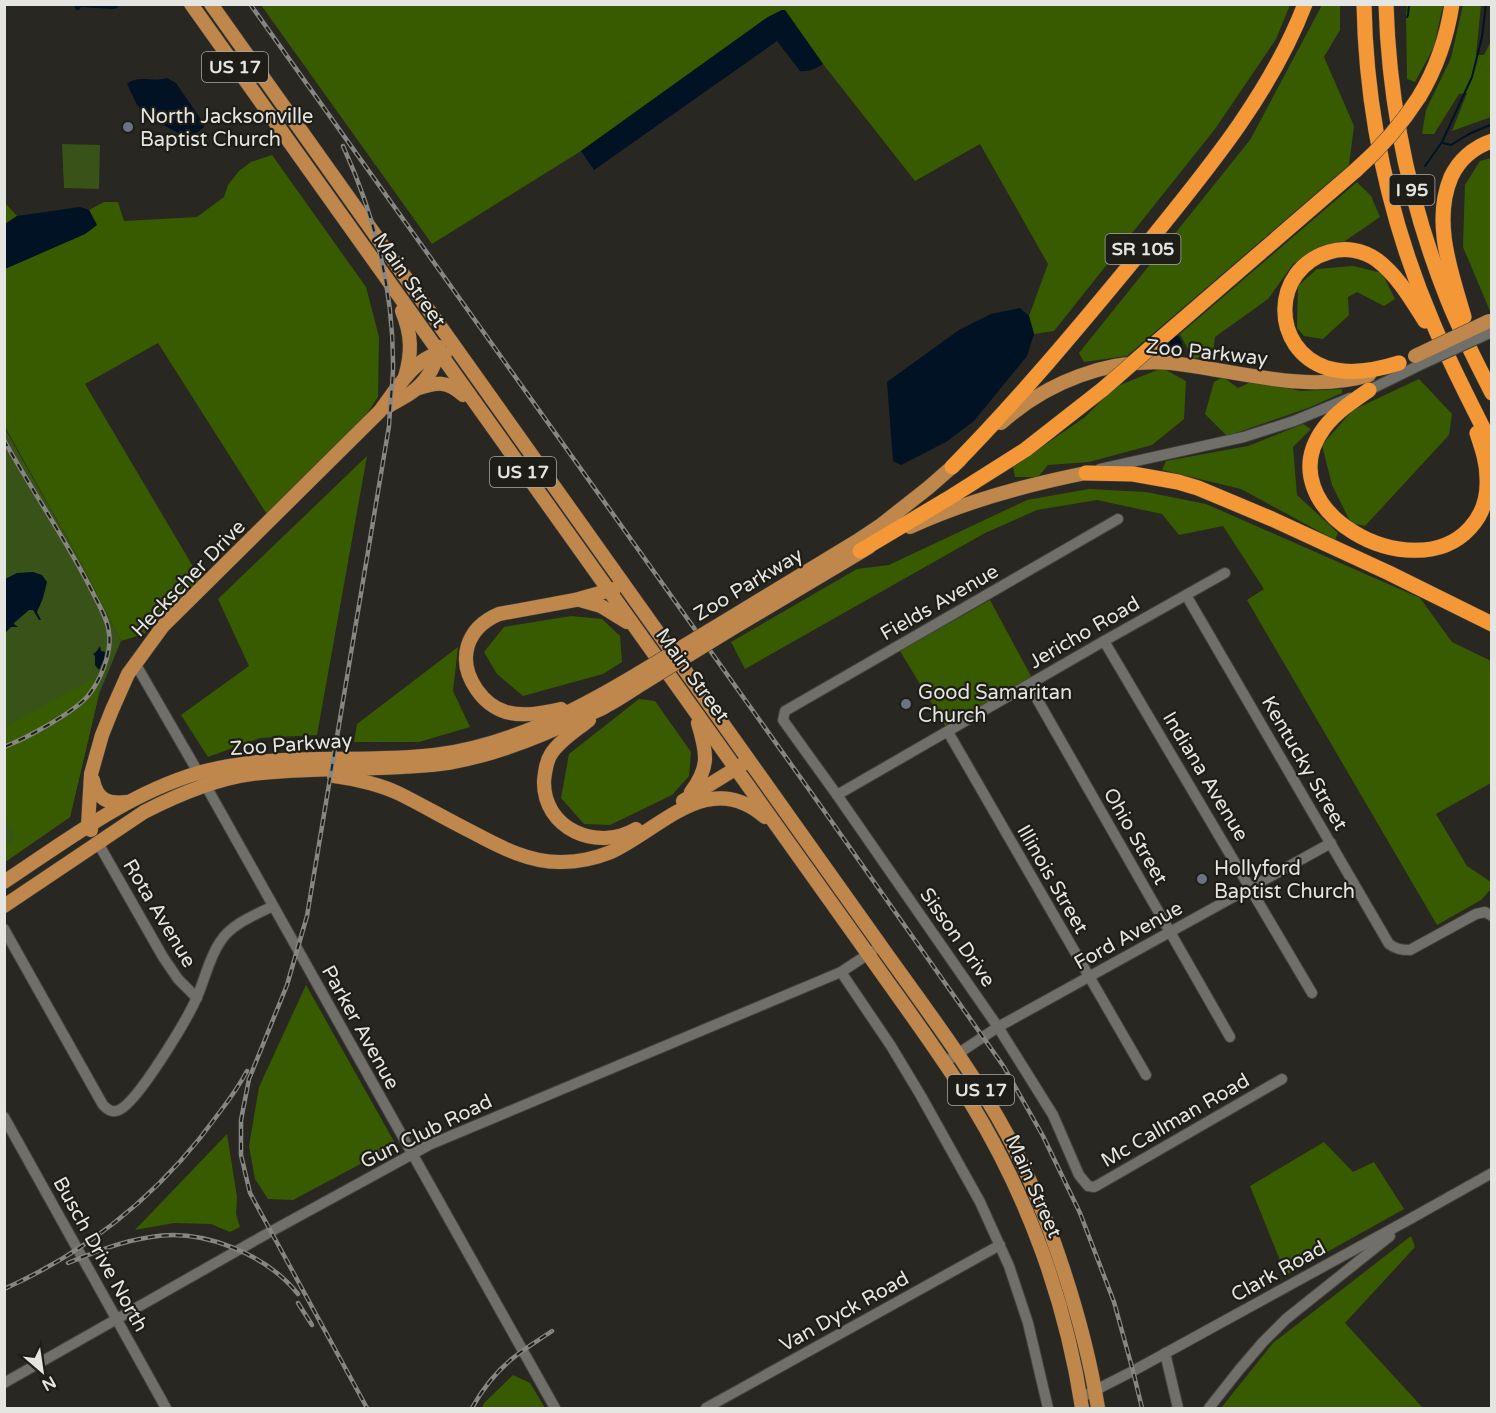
<svg xmlns="http://www.w3.org/2000/svg" width="1496" height="1413" font-family="'Varela Round',sans-serif">
<style>
.green{fill:#385217}
.forest{fill:#395b00}
.water{fill:#011225}
.lines{fill:none;stroke-linecap:round;stroke-linejoin:round}
.stream{stroke:#011225;stroke-width:2}
.minor-casing{stroke:#44433e;stroke-width:12}
.major-casing{stroke:#44433e;stroke-width:15}
.highway-casing{stroke:#44433e;stroke-width:16}
.minor{stroke:#706f69;stroke-width:10}
.major{stroke:#bf874b;stroke-width:14}
.highway{stroke:#f39737;stroke-width:15}
.rail-casing{stroke:#878782;stroke-width:4.5}
.rail{stroke:#1e1d18;stroke-width:2;stroke-dasharray:7;stroke-linecap:butt}
.minor-bridge-casing{stroke:#44433e;stroke-width:12;stroke-linecap:butt}
.major-bridge-casing{stroke:#44433e;stroke-width:15;stroke-linecap:butt}
.highway-bridge-casing{stroke:#44433e;stroke-width:16;stroke-linecap:butt}
.minor-bridge{stroke:#706f69;stroke-width:10}
.major-bridge{stroke:#bf874b;stroke-width:14}
.highway-bridge{stroke:#f39737;stroke-width:15}
.worship-dot{fill:#6b7280;stroke:#1e1d18;stroke-width:2}
.labels{text-anchor:middle;stroke-width:4.5;stroke-linejoin:round;paint-order:stroke}
.shield{fill:#1e1d18;stroke:#a9a9a5;stroke-width:1.5}
.shield-label{font-size:18px;font-weight:bold;fill:#e5e5e1}
.poi-label{font-size:20px;fill:#e5e5e1;stroke:#1e1d18;text-anchor:start}
.street-label{font-size:20px;fill:#e5e5e1;stroke:#1e1d18}
</style>
<rect width="100%" height="100%" fill="#282721"/>
<!-- green -->
<g class="green">
<path d="M62,144L100,145L99,189L64,188Z"/>
<path d="M4,427L81,563L121,641L99,694L70,817L5,862Z"/>
</g>
<!-- forest -->
<g class="forest">
<path d="M261,5H1290L1276,39L1215,129L1054,331L1034,334L1029,316L1048,264L980,144L915,181L823,64L785,10H782L768,17L581,151L432,244Z"/>
<path d="M1322,5H1340V30L1324,57L1354,126L1349,165L1127,356L1084,362L1079,353L1250,140Z"/>
<path d="M1407,5H1443L1434,47L1415,82L1407,79L1406,15Z"/>
<path d="M1463,5H1481L1476,55H1484L1491,41V117L1452,131L1467,93L1459,94L1434,134H1422L1426,110L1451,58Z"/>
<path d="M272,155L366,287L379,337L378,397L368,412L268,516L158,343L85,384L201,580L144,634L121,641L81,563L5,427L4,269L85,234L97,225L89,210L104,202H118L124,221L197,217L224,197L228,185L239,171L251,162Z"/>
<path d="M1491,158L1492,311H1490L1463,247L1465,185L1480,161Z"/>
<path d="M1357,182L1371,196L1380,217L1345,241L1329,244L1293,264L1268,299L1215,337L1213,354L1193,359L1180,334Z"/>
<path d="M4,202L17,216L5,224H4Z"/>
<path d="M1353,266L1382,273L1395,299L1384,306L1357,292L1348,297L1349,315L1323,339L1304,336L1297,328L1298,286L1317,269Z"/>
<path d="M1162,368L1186,381L1184,419L1152,445L1089,462L1048,465L1038,477H1015L1013,467L1085,417L1115,387Z"/>
<path d="M1223,377L1238,388L1253,381L1301,391L1342,389V393L1308,408L1227,436L1205,414L1214,382Z"/>
<path d="M1419,379L1452,414L1449,435L1365,526L1351,523L1332,485L1322,445L1353,410Z"/>
<path d="M1303,424L1311,429L1293,447L1297,495L1338,533L1335,540L1241,489L1162,470L1166,461L1248,446Z"/>
<path d="M367,456L317,735L260,738L208,757L181,715L249,666L218,599Z"/>
<path d="M1089,489L1146,492L1206,504L1420,598L1452,642L1491,661V783L1436,814L1467,866L1491,882V889L1481,900L1437,925L1247,600L1264,589L1223,526L1179,535L1162,514L1097,500L1037,510L985,533L745,669L731,642L857,569L889,565L1027,500Z"/>
<path d="M990,600L1032,678L946,727L900,651Z"/>
<path d="M571,616L602,619L620,636L622,662L603,674L523,696L497,674L484,652L504,627Z"/>
<path d="M458,647L453,691L470,727L419,742H354L357,724Z"/>
<path d="M95,678L99,694L70,817L5,862V846L14,839L13,833L5,820V727Z"/>
<path d="M639,699L655,701L691,752L689,776L672,795L610,825L584,824L561,798L569,754Z"/>
<path d="M306,985L396,1145L293,1200L268,1199L255,1179L249,1146L259,1087Z"/>
<path d="M227,1134L237,1197L236,1214L240,1227L230,1232L211,1224L174,1223L135,1230Z"/>
<path d="M1324,1142L1353,1172L1374,1162L1404,1209L1286,1275L1250,1186Z"/>
<path d="M1411,1236L1415,1247L1345,1323L1423,1408H1221L1273,1343Z"/>
<path d="M513,1375L530,1383L545,1408H482L484,1403Z"/>
</g>
<!-- water -->
<g class="water">
<path d="M74,5H119L117,8L113,9L81,7L79,10H76Z"/>
<path d="M782,10H785L823,64C815,69 809,72 800,71L777,41L594,170L581,151L768,17Z"/>
<path d="M167,78L176,83L202,121L204,127L194,135H182L150,118L137,105L127,84C139,74 153,83 167,78Z"/>
<path d="M80,207L89,210L97,225L85,234L5,269V224L17,216Z"/>
<path d="M1020,308L1029,316L1034,334L1027,356L974,421L946,442L901,465L893,461L887,382L959,330L991,314Z"/>
<path d="M1174,336H1178L1182,342V347L1177,350L1155,353Z"/>
<path d="M33,572L42,575L47,582L43,598L37,612L41,620H39L33,610H29L14,623V624L18,627H11L5,633V579L17,573Z"/>
<path d="M100,646L101,651L105,652L104,659L99,670L95,665V656L93,654L96,652Z"/>
</g>
<g class="lines">
<!-- stream -->
<g class="stream">
<path d="M1407,17L1408,15L1409,4"/>
<path d="M1443,143L1451,145L1469,134L1492,124"/>
<path d="M1425,166L1442,142L1472,77L1482,37L1486,4"/>
</g>
<!-- minor casing -->
<g class="minor-casing">
<g id="minor">
<path d="M1365,392L1420,365"/>
<path d="M1100,469L1244,437L1294,421L1350,398"/>
<path d="M1118,519L785,711L783,720L837,795L998,1027L1053,1115L1079,1175L1088,1186L1094,1187L1098,1185L1282,1079"/>
<path d="M1186,595L1389,944C1396,949 1401,950 1410,950L1476,914L1485,912L1492,916"/>
<path d="M1104,641L1312,993"/>
<path d="M135,663L206,786L555,1408"/>
<path d="M1029,685L1230,1037"/>
<path d="M948,732L1146,1075"/>
<path d="M837,795L1104,641L1225,573"/>
<path d="M98,843L163,957L178,979L197,998"/>
<path d="M4,929L103,1105C108,1110 112,1113 119,1110C138,1102 188,1018 197,997C205,979 209,958 220,942C231,924 255,915 273,906"/>
<path d="M841,972L891,1046L921,1096L980,1202L1009,1266L1028,1323L1048,1408"/>
<path d="M944,1063L998,1027L1331,843"/>
<path d="M4,1117L166,1408"/>
<path d="M1165,1353L1178,1408"/>
<path d="M4,1383L270,1232L429,1145L841,972L873,951"/>
<path d="M1080,1398L1133,1371L1410,1219L1492,1173"/>
<path d="M706,1408L1000,1245"/>
<path d="M1209,1408L1239,1370L1263,1342L1286,1319L1390,1236"/>
</g>
</g>
<!-- major casing -->
<g class="major-casing">
<g id="major">
<path d="M191,4L868,954C903,1004 940,1053 972,1105C1028,1197 1066,1302 1082,1408"/>
<path d="M211,4L881,946C925,1008 972,1069 1008,1136C1027,1171 1042,1208 1055,1245C1074,1299 1089,1352 1098,1408"/>
<path d="M402,311C412,335 412,353 405,377"/>
<path d="M416,389C436,382 447,380 463,395"/>
<path d="M387,407C396,401 408,396 416,389C428,379 437,363 439,347"/>
<path d="M1001,423C1047,382 1108,358 1171,363C1234,370 1307,394 1369,375"/>
<path d="M910,527C966,501 1026,485 1086,473"/>
<path d="M580,600L601,606L627,622"/>
<path d="M722,623L857,541L881,525L928,488L960,460"/>
<path d="M728,631L869,547"/>
<path d="M561,709C543,713 524,717 506,712C493,708 484,700 477,690C456,660 466,628 499,614L575,600L614,589"/>
<path d="M589,720C577,730 560,740 551,754C546,762 545,772 544,781C543,829 597,852 636,829"/>
<path d="M334,776C356,779 379,784 400,794C424,806 448,820 472,832C500,847 530,863 562,862C579,862 596,858 611,852C662,828 709,768 765,817"/>
<path d="M93,780C97,800 108,804 127,802"/>
<path d="M691,792C710,767 707,753 698,723"/>
<path d="M683,801L743,764"/>
<path d="M91,830L88,826L91,774L102,735L112,710L128,674L163,626L380,411C394,393 419,350 445,354"/>
<path d="M4,882C66,841 127,794 198,773C274,751 356,764 434,755C508,746 576,711 639,673"/>
<path d="M4,906L144,812C177,795 214,779 252,774C302,768 352,770 402,767C417,766 433,766 448,763C495,755 538,738 581,717C590,713 599,711 606,706C620,699 632,690 645,682"/>
</g>
</g>
<!-- highway casing -->
<g class="highway-casing">
<g id="highway">
<path d="M1364,4C1366,113 1390,222 1433,323C1450,364 1472,405 1492,446"/>
<path d="M1386,4C1389,105 1410,205 1447,298C1460,331 1476,362 1492,393"/>
<path d="M1419,97C1436,69 1447,37 1452,4"/>
<path d="M1464,317C1451,272 1432,222 1451,177C1459,160 1474,147 1492,141"/>
<path d="M1158,341L1356,170"/>
<path d="M1399,363C1377,370 1350,375 1327,368C1270,349 1271,269 1329,252C1345,247 1363,250 1377,260C1398,276 1411,299 1425,321"/>
<path d="M1369,390C1353,401 1336,412 1324,428C1264,509 1413,591 1470,528C1483,514 1488,496 1487,478C1487,462 1482,448 1477,433"/>
<path d="M952,467C1018,400 1079,327 1139,254C1201,177 1269,98 1305,4"/>
<path d="M1086,473L1133,474L1178,482L1198,488L1272,519L1389,573L1492,624"/>
<path d="M860,551L949,498L1025,450L1103,389"/>
</g>
</g>
<!-- minor -->
<use href="#minor" class="minor"/>
<!-- major -->
<use href="#major" class="major"/>
<!-- highway -->
<use href="#highway" class="highway"/>
<!-- rail casing -->
<g class="rail-casing">
<g id="rail">
<path d="M250,4L820,805L1004,1067L1043,1136L1080,1213L1114,1302L1133,1371L1142,1408"/>
<path d="M343,146C375,216 394,293 393,370C392,389 390,407 389,426L307,916L287,985L249,1079L241,1120V1155L250,1193L367,1408"/>
<path d="M4,440C33,493 68,542 94,595C100,607 108,620 109,633C112,653 100,682 87,697C71,714 27,738 4,747"/>
<path d="M68,1263C95,1252 122,1241 151,1237C202,1228 266,1254 298,1294"/>
<path d="M4,1289C91,1250 163,1191 219,1113C229,1100 239,1086 247,1071"/>
<path d="M298,1303L312,1325"/>
<path d="M472,1408C482,1390 497,1371 513,1358C525,1348 539,1340 552,1331"/>
</g>
</g>
<!-- rail -->
<use href="#rail" class="rail"/>
<!-- minor-bridge casing -->
<g class="minor-bridge-casing">
<path id="minor-bridge" d="M1420,365L1492,332"/>
</g>
<!-- major-bridge casing -->
<g class="major-bridge-casing">
<g id="major-bridge">
<path d="M1415,356L1489,321"/>
<path d="M639,673L722,623"/>
<path d="M645,682L728,631"/>
</g>
</g>
<!-- highway-bridge casing -->
<g class="highway-bridge-casing">
<g id="highway-bridge">
<path d="M1356,170C1381,148 1401,125 1419,97"/>
<path d="M1103,389L1158,341"/>
</g>
</g>
<!-- minor-bridge -->
<use href="#minor-bridge" class="minor-bridge"/>
<!-- major-bridge -->
<use href="#major-bridge" class="major-bridge"/>
<!-- highway-bridge -->
<use href="#highway-bridge" class="highway-bridge"/>
</g>
<!-- markers -->
<g class="worship-dot">
<circle cx="128" cy="127" r="6"/>
<circle cx="906" cy="704" r="6"/>
<circle cx="1202" cy="879" r="6"/>
</g>
<g class="labels">
<!-- shield labels -->
<g class="shield">
<rect x="202" y="52" width="66" height="30" rx="4.5"/>
<rect x="1389.5" y="175" width="45" height="30" rx="4.5"/>
<rect x="1105.5" y="234" width="75" height="30" rx="4.5"/>
<rect x="490" y="457" width="66" height="30" rx="4.5"/>
<rect x="948" y="1075" width="66" height="30" rx="4.5"/>
</g>
<g class="shield-label">
<text x="235" y="73">US 17</text>
<text x="1412" y="196">I 95</text>
<text x="1143" y="255">SR 105</text>
<text x="523" y="478">US 17</text>
<text x="981" y="1096">US 17</text>
</g>
<!-- poi labels -->
<g class="poi-label">
<text x="140" y="123">North Jacksonville<tspan x="140" dy="23">Baptist Church</tspan></text>
<text x="918" y="699">Good Samaritan<tspan x="918" dy="23">Church</tspan></text>
<text x="1214" y="875">Hollyford<tspan x="1214" dy="23">Baptist Church</tspan></text>
</g>
<!-- street labels -->
<g class="street-label">
<text transform="translate(410 280) rotate(55)" y="7">Main Street</text>
<text transform="translate(1207 352) rotate(6)" y="7">Zoo Parkway</text>
<text transform="translate(188 578) rotate(-46)" y="7">Heckscher Drive</text>
<text transform="translate(748 584) rotate(-31)" y="7">Zoo Parkway</text>
<text transform="translate(939 602) rotate(-30)" y="7">Fields Avenue</text>
<text transform="translate(1084 632) rotate(-30)" y="7">Jericho Road</text>
<text transform="translate(693 675) rotate(54)" y="7">Main Street</text>
<text transform="translate(291 744) rotate(-4)" y="7">Zoo Parkway</text>
<text transform="translate(1305 763) rotate(60)" y="7">Kentucky Street</text>
<text transform="translate(1206 776) rotate(59)" y="7">Indiana Avenue</text>
<text transform="translate(1136 836) rotate(60)" y="7">Ohio Street</text>
<text transform="translate(1053 879) rotate(60)" y="7">Illinois Street</text>
<text transform="translate(160 913) rotate(59)" y="7">Rota Avenue</text>
<text transform="translate(1128 935) rotate(-29)" y="7">Ford Avenue</text>
<text transform="translate(958 937) rotate(55)" y="7">Sisson Drive</text>
<text transform="translate(361 1027) rotate(61)" y="7">Parker Avenue</text>
<text transform="translate(1175 1120) rotate(-30)" y="7">Mc Callman Road</text>
<text transform="translate(426 1131) rotate(-26)" y="7">Gun Club Road</text>
<text transform="translate(1034 1186) rotate(66)" y="7">Main Street</text>
<text transform="translate(101 1254) rotate(61)" y="7">Busch Drive North</text>
<text transform="translate(1278 1271) rotate(-29)" y="7">Clark Road</text>
<text transform="translate(844 1311) rotate(-29)" y="7">Van Dyck Road</text>
</g>
</g>
<!-- border -->
<rect width="1496" height="1413" fill="none" stroke="#e5e5e1" stroke-width="12"/>
<!-- north arrow -->
<g transform="translate(42 1371) rotate(151)" stroke="#1e1d18" stroke-width="4.5" paint-order="stroke">
<path d="M0-4.5L10 22L0 15L-10 22Z" fill="#e5e5e1"/>
<text y="-9" font-size="16" font-weight="bold" text-anchor="middle" fill="#e5e5e1">N</text>
</g>
</svg>
